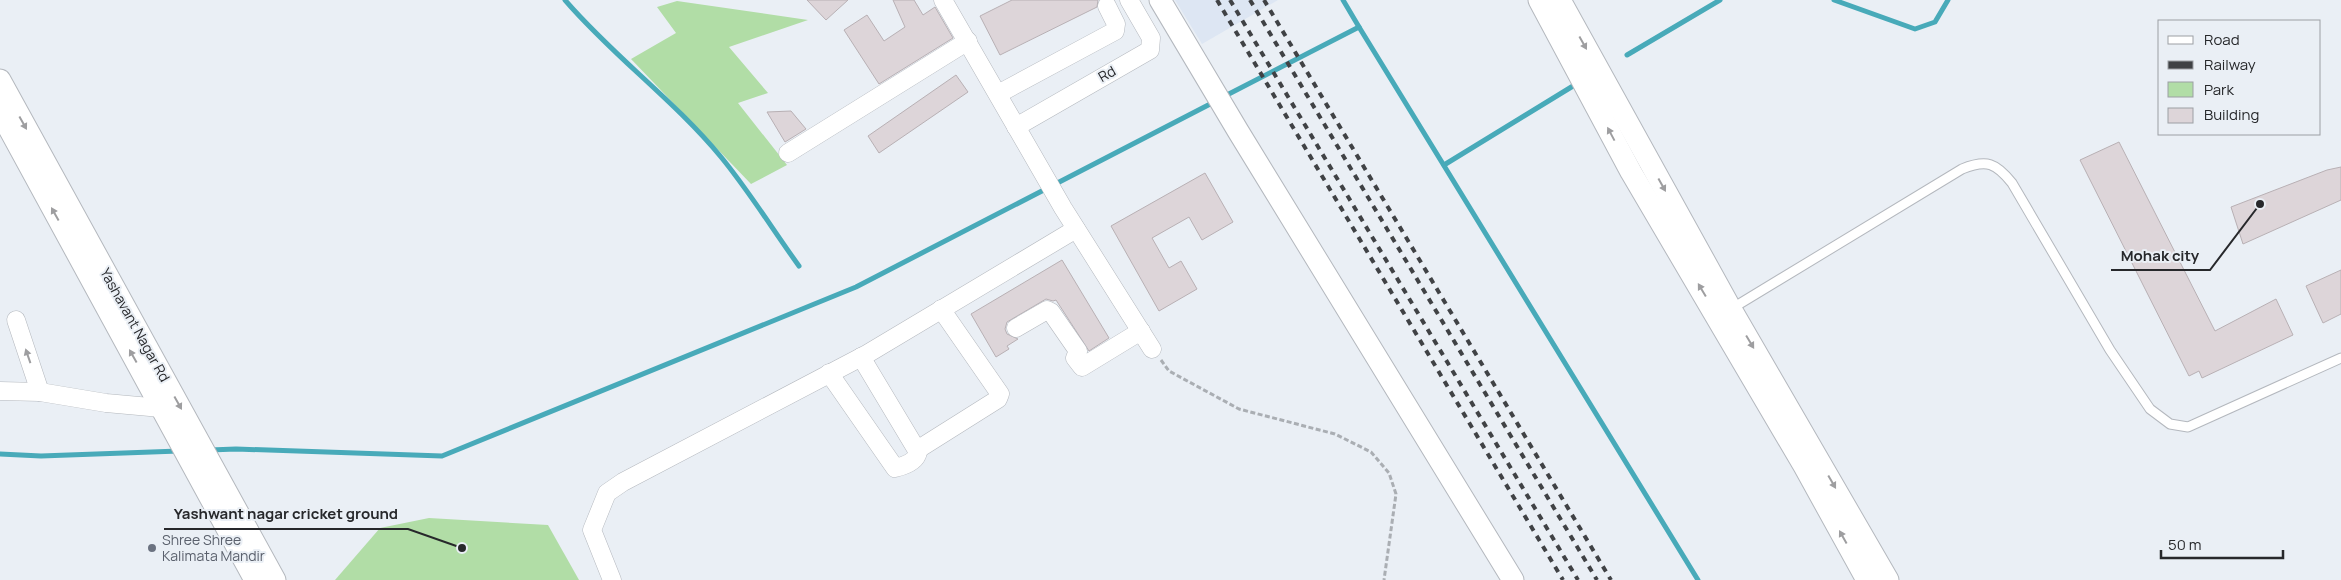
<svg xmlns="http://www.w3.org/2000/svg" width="2341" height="580" font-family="Manrope,sans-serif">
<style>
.built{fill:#dde6f3}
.green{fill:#b1dda6}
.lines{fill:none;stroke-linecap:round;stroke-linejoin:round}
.stream{stroke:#48aab9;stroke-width:5}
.building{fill:#ddd5d9;stroke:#b8b0b4}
.service-casing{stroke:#b4b8be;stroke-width:11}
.minor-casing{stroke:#b4b8be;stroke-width:19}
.tertiary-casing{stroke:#b4b8be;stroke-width:23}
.path{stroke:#aaaeb3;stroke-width:3;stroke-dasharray:5 2.5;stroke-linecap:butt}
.service{stroke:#fff;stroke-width:9}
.minor{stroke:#fff;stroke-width:18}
.tertiary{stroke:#fff;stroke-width:21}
.rail{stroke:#404245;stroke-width:4;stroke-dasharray:6 6;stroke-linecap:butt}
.oneway{fill:#9e9ea0}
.worship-dot{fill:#6b7280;stroke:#eaeff5;stroke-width:2}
.labels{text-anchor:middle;stroke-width:4;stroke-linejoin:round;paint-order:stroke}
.street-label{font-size:14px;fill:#27282b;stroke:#eaeff5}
.worship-label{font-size:14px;fill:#5b616d;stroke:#eaeff5;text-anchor:start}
.leader{fill:none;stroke:#27282b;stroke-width:2}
.callout-dot{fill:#27282b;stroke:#eaeff5;stroke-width:2}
.callout-label{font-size:15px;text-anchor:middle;font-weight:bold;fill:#27282b;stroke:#eaeff5;stroke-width:4;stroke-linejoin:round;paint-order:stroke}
</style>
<rect width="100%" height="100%" fill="#eaeff5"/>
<!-- built -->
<path class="built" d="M1175,0H1278L1202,44Z"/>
<!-- green -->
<g class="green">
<path d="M677,1L808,20L729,47L768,93L738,103L787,165L751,184L631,59L676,33L657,7Z"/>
<path d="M429,518L548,525L579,580H335L380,528Z"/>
</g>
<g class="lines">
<!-- stream -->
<g class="stream">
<path d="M565,0C613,56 674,100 721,157C749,191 773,230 799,266"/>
<path d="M1343,0L1359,27"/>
<path d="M1834,0L1915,29L1935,22L1948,0"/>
<path d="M1627,55L1720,0"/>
<path d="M1223,97L1359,27L1698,580"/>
<path d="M1444,165L1573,86"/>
<path d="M210,450L236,449L442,456L856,287L1216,101"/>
<path d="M0,454L41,456L179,451"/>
</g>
</g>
<!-- building -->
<g class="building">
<path d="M807,0H848L826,20Z"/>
<path d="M893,0H914L923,15L935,7L953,38L879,84L844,30L867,15L884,41L905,27Z"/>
<path d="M1012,0H1098L1097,7L1000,55L980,16Z"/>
<path d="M956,75L968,92L879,153L868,136Z"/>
<path d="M791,111L806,129L785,142L767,112Z"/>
<path d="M2119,142L2215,331L2276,299L2293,335L2202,378L2199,371L2189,376L2080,160Z"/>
<path d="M2341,167V200L2243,244L2231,207L2327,170Z"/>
<path d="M1205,173L1233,222L1202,240L1189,217L1152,238L1169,268L1181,261L1197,289L1159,311L1111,226Z"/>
<path d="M1062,260L1109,338L1089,351L1056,300L1053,301L1046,299L1007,322L1005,329L1007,334L1018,339L1007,346L1009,349L996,357L971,314Z"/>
<path d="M2341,270V314L2323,323L2306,286Z"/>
</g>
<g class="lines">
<!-- service casing -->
<g class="service-casing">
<path id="service" d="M1731,309L1962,169C1987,159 1996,163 2012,183L2110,350L2150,409L2170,424L2188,427L2341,358"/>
</g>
<!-- minor casing -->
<g class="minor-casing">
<g id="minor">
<path d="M943,0L1063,208L1152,349"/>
<path d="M998,94L1115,31L1116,24L1107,6"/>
<path d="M1016,127L1150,50L1151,38L1129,0"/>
<path d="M788,153L968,41"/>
<path d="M16,320L40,392"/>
<path d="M1016,328L1047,310L1051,312L1078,351L1075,358L1082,367L1141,331"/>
<path d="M829,373L895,468C904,466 916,462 918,452L861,357"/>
<path d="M0,391L40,392L106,403L161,408"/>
<path d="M917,450L998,399L1000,394L941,309"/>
<path d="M612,580L592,530L607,493L623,482L867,354L1076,229"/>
</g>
</g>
<!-- tertiary casing -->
<g class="tertiary-casing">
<g id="tertiary">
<path d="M1160,0L1238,131L1513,580"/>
<path d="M1539,0L1631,172L1804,466L1867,580"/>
<path d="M1560,0L1731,309L1888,580"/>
<path d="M0,80L275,580"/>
<path d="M0,112L255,580"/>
</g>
</g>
<!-- path -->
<path class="path" d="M1161,360L1169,371L1239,409L1335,434L1371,452L1389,473L1396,494L1384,580"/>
<!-- service -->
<use href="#service" class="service"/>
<!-- minor -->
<use href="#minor" class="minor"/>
<!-- tertiary -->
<use href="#tertiary" class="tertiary"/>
<!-- rail -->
<g class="rail">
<path d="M1217,0L1563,580"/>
<path d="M1230,0L1578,580"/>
<path d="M1250,0L1597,580"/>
<path d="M1264,0L1611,580"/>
</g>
</g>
<!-- one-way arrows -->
<defs><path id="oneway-solid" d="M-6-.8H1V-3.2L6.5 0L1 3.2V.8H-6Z" transform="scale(1.25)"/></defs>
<g class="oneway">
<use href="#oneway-solid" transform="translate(1583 43) rotate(61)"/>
<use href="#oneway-solid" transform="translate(23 123) rotate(61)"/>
<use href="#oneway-solid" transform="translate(1611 134) rotate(-118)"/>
<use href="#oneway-solid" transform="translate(1662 185) rotate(61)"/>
<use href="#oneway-solid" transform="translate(55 214) rotate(-119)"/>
<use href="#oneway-solid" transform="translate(1702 290) rotate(-121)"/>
<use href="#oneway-solid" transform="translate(1750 342) rotate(59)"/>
<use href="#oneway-solid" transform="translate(28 356) rotate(-109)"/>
<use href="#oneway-solid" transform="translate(133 356) rotate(-119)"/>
<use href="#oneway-solid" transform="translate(178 403) rotate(61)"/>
<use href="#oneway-solid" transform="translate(1832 482) rotate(60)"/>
<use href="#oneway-solid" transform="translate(1843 537) rotate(-119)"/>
</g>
<!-- markers -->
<circle class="worship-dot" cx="152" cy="548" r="5"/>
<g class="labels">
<!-- street labels -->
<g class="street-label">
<text transform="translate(1107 74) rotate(-30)" y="5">Rd</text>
<text transform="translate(135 325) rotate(61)" y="5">Yashavant Nagar Rd</text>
</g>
<!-- worship labels -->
<g class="worship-label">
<text x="162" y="545">Shree Shree<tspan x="162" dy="16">Kalimata Mandir</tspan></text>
</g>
</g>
<!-- callouts -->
<path class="leader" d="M2260 204L2210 270H2111M462 548L408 529H164"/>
<g class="callout-dot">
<circle cx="2260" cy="204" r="5"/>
<circle cx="462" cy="548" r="5"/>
</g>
<g class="callout-label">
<text x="2160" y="261">Mohak city</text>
<text x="286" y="519">Yashwant nagar cricket ground</text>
</g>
<!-- legend -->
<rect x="2158" y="20" width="162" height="115" fill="#eaeff5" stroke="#9c9fa4"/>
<rect x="2168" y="36" width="25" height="8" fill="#ffffff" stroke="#9c9fa4"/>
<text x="2204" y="45" font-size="15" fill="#27282b">Road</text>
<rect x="2168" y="61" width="25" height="8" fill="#404245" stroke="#9c9fa4"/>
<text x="2204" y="70" font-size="15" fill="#27282b">Railway</text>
<rect x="2168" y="82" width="25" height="15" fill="#b1dda6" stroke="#9c9fa4"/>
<text x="2204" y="95" font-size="15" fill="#27282b">Park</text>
<rect x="2168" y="108" width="25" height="15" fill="#ddd5d9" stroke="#9c9fa4"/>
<text x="2204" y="120" font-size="15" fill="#27282b">Building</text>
<!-- scale -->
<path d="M2161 550v8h122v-8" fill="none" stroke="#27282b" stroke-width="2.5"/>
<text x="2168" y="550" font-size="15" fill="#27282b" stroke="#eaeff5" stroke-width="4" paint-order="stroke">50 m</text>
</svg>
